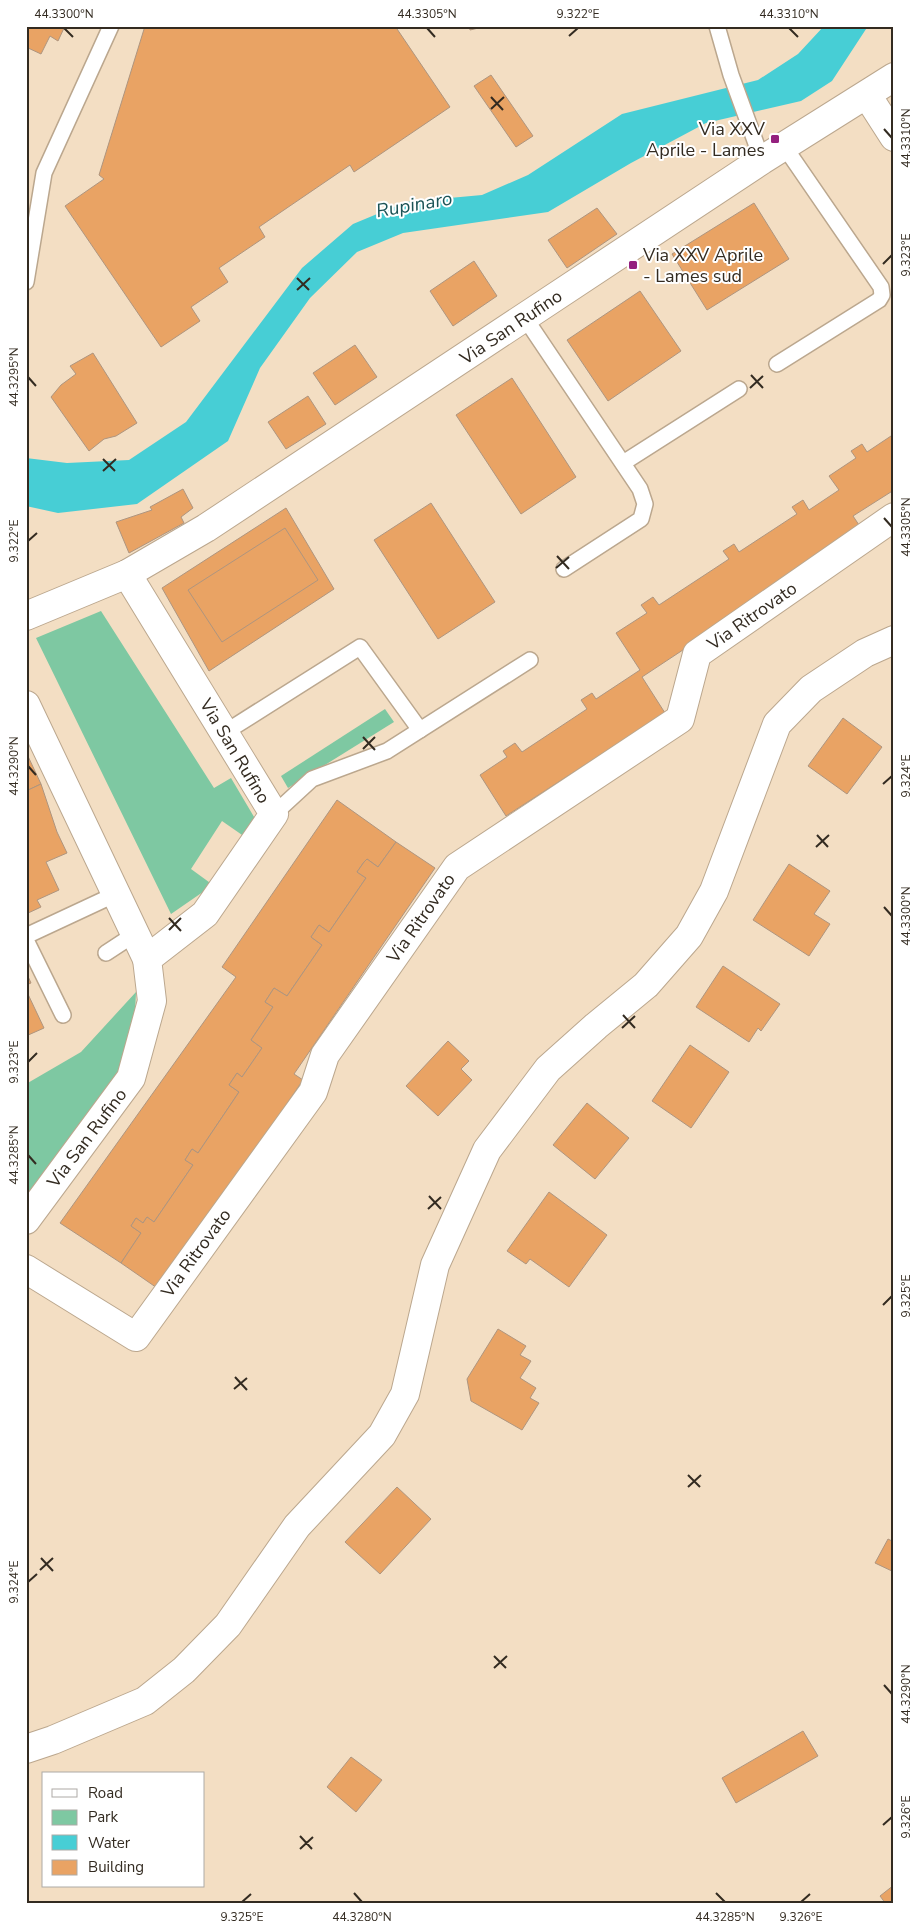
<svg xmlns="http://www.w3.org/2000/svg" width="920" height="1930" font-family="'Nunito Sans',sans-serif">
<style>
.green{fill:#7ec8a2}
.water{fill:#47ced5}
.building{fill:#e9a364;stroke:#ae957f}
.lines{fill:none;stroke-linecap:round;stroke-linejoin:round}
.service-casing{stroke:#bba78e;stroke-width:18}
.minor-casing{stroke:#bba78e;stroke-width:30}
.tertiary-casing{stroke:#bba78e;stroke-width:30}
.secondary-casing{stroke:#bba78e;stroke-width:30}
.service{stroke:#fff;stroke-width:15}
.minor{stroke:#fff;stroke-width:28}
.tertiary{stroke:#fff;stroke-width:28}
.secondary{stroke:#fff;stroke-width:28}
.ticks{fill:none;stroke:#332b21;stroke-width:2}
.poi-dot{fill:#94207e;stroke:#fff;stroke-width:2}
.labels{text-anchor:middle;stroke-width:4;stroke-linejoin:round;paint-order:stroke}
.poi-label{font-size:18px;fill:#332b21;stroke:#fff;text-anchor:end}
.street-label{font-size:18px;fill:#332b21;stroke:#fff}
.water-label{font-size:19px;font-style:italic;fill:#1b5356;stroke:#fff}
.neatline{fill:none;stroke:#332b21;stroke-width:2}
.ticks-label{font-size:12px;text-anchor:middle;fill:#332b21}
</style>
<rect width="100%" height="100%" fill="#f3dec3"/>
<!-- green -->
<g class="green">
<path d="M101,611L214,788L231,778L257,822L245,837L222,821L191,869L213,885L171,914L36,638Z"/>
<path d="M385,709L394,722L288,788L281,776Z"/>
<path d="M136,992L134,1035L123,1071L26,1196V1084L81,1052Z"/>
</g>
<!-- water -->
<path class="water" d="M824,26H868L832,81L801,101L706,123L631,163L548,212L403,233L357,252L310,298L260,368L228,441L137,504L58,513L26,506V458L67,463L129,460L186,422L302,268L353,224L406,202L482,195L528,175L622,114L758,80L798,54Z"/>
<!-- building -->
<g class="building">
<path d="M26,26H65L58,41L50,36L41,54L26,47Z"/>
<path d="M145,26H395L450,107L354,172L350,165L259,227L265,237L219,268L228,282L191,307L200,321L161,347L65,206L104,179L99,175Z"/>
<path d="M469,26H487L470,30Z"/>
<path d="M491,75L533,136L516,147L474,86Z"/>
<path d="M754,203L789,259L707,310L672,254Z"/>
<path d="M597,208L617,234L567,268L548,240Z"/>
<path d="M474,261L497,296L453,326L430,291Z"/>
<path d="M640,291L681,351L608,401L567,340Z"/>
<path d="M355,345L377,377L335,405L313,373Z"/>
<path d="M93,353L137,423L116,436L104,439L89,451L51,397L61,385L76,374L70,366Z"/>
<path d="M512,378L576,477L521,514L456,415Z"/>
<path d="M308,396L326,424L286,449L268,422Z"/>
<path d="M894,434V490L853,516L863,531L642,677L665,713L506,816L480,775L507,757L503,751L515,743L522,752L587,709L581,700L592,693L596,699L640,670L616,633L647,613L641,605L653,597L659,605L729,559L723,551L734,544L739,552L797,514L792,507L803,500L809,510L839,490L829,476L856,458L851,451L862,444L867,452Z"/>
<path d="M183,489L193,508L181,517L184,523L129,553L116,522L152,510L150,507Z"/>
<path d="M431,503L495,602L438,639L374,540Z"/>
<path d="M286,508L334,589L209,671L162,588Z"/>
<path d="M285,528L318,580L222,642L188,590Z"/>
<path d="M843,718L882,747L847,794L808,766Z"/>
<path d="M26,752L41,784L26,791Z"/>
<path d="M41,784L57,832L67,853L46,862L59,890L37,900L41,907L26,914V791Z"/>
<path d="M337,800L396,842L378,867L367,859L364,862L357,872L366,878L329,932L319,925L311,937L322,945L287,996L274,988L265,1002L273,1007L251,1040L262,1048L242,1077L237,1073L229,1085L239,1092L198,1153L192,1149L185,1160L193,1165L154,1222L147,1217L143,1223L136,1218L131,1226L141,1233L121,1263L60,1223L236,977L222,967Z"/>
<path d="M396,842L435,868L294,1074L303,1080L160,1290L121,1263L141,1233L131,1226L136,1218L143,1223L147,1217L154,1222L193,1165L185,1160L192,1149L198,1153L239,1092L229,1085L237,1073L242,1077L262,1048L251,1040L273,1007L265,1002L274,988L287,996L322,945L311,937L319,925L329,932L366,878L357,872L364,862L367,859L378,867Z"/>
<path d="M789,864L830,891L814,914L830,924L809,956L753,920Z"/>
<path d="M723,966L780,1004L761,1031L758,1028L749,1042L696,1007Z"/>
<path d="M26,972L31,983L26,985Z"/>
<path d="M26,990L44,1028L26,1036Z"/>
<path d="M448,1041L469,1061L461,1069L472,1080L438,1116L406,1086Z"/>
<path d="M690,1045L729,1072L691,1128L652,1101Z"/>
<path d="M587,1103L629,1138L595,1179L553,1145Z"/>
<path d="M549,1192L607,1235L569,1287L530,1259L526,1264L507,1251Z"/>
<path d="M498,1329L526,1346L520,1355L531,1361L520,1378L536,1388L530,1398L539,1403L522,1430L471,1401L467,1379Z"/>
<path d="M397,1487L431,1519L380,1574L345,1542Z"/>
<path d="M888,1539L894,1542V1572L875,1563Z"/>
<path d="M803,1731L818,1756L736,1803L722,1778Z"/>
<path d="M351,1757L382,1780L356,1812L327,1787Z"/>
<path d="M894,1885V1904H886L880,1896Z"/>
</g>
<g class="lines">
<!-- service casing -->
<g class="service-casing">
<g id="service">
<path d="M717,26L731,75L762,160"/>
<path d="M26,282L44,173L111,26"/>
<path d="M525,318L640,489L645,504L641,519L564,569"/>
<path d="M777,364L879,300L882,295L881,287L784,146"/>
<path d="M623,463L739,389"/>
<path d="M224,733L360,647L420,730"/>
<path d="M274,814L312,779L387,751L530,660"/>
<path d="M26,936L116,894"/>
<path d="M26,940L63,1015"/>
<path d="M106,953L135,934"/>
</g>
</g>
<!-- minor casing -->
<g class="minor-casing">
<g id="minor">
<path d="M26,705L147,959"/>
<path d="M26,1220L131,1078L152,1001L147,959L205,914L274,814L127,574"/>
<path d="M26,1269L136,1337L313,1092L325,1055L457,867L680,719L697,654L894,517"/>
</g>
</g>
<!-- tertiary casing -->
<g class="tertiary-casing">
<g id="tertiary">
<path d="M867,95L894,137"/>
<path d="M26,1749L53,1740L145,1701L184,1670L228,1625L297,1526L382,1435L405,1394L435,1265L487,1150L548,1069L596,1026L646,985L689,936L714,891L777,724L811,689L865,653L894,640"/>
</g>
</g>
<!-- secondary casing -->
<g class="secondary-casing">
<path id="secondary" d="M26,616L127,574L206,528L762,160L894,77"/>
</g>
<!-- service -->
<use href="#service" class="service"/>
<!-- minor -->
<use href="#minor" class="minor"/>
<!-- tertiary -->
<use href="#tertiary" class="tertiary"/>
<!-- secondary -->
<use href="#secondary" class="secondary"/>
</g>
<!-- ticks -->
<path class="ticks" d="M64,28L73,37M427,28L435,37M789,28L798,37M569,36L578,28M491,97L503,110M491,109L504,97M884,129L892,138M883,264L892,255M297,278L309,290M297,290L310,278M751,375L763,388M28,377L36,386M750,388L763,376M103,459L115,471M103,471L116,459M884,518L892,527M28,541L37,533M557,556L569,569M556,568L569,557M363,737L375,750M363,749L375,737M28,766L36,775M883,784L892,776M817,835L828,847M816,847L829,835M884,907L892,916M169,918L181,931M169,930L181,918M623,1015L635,1028M622,1028L635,1016M28,1062L37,1053M28,1155L36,1164M429,1196L441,1209M428,1209L441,1197M883,1305L892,1296M235,1377L247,1390M234,1389L247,1378M688,1475L700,1487M688,1487L701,1475M41,1558L53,1571M40,1570L53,1558M28,1582L37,1574M494,1656L506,1668M494,1668L507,1656M884,1685L892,1694M883,1825L892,1817M300,1836L312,1849M300,1849L313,1837M354,1893L362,1902M716,1893L725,1902M242,1902L251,1894M801,1902L810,1894"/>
<!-- markers -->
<g class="poi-dot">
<rect x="770" y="134" width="10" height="10" rx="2.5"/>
<rect x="628" y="260" width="10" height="10" rx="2.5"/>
</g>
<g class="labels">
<!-- poi labels -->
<g class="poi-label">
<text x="765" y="135">Via XXV<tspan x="765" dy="21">Aprile - Lames</tspan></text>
<text x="643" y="261" text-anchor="start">Via XXV Aprile<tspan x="643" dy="21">- Lames sud</tspan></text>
</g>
<!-- street labels -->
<g class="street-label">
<text transform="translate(511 327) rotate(-34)" y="6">Via San Rufino</text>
<text transform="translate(752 616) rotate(-35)" y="6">Via Ritrovato</text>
<text transform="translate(235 751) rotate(59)" y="6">Via San Rufino</text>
<text transform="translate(421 918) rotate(-55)" y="6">Via Ritrovato</text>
<text transform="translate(87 1138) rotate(-53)" y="6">Via San Rufino</text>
<text transform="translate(196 1253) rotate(-54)" y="6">Via Ritrovato</text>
</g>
<!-- water labels -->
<g class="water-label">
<text transform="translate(414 204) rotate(-10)" y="7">Rupinaro</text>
</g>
</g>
<!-- border -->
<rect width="920" height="1930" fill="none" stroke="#ffffff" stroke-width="55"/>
<!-- legend -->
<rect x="42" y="1772" width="162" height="115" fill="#ffffff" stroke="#adaaa6"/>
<rect x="52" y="1789" width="25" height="8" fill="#ffffff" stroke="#adaaa6"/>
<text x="88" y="1798" font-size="15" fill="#332b21">Road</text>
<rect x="52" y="1810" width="25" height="15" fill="#7ec8a2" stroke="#adaaa6"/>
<text x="88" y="1822" font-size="15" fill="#332b21">Park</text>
<rect x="52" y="1835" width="25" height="15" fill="#47ced5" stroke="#adaaa6"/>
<text x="88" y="1848" font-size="15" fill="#332b21">Water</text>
<rect x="52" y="1860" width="25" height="15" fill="#e9a364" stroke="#adaaa6"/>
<text x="88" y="1872" font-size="15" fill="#332b21">Building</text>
<rect x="28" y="28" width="864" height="1874" class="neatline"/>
<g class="ticks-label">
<text x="64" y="18">44.3300°N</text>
<text x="427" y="18">44.3305°N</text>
<text x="578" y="18">9.322°E</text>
<text x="789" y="18">44.3310°N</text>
<text transform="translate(906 138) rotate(-90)" y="4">44.3310°N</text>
<text transform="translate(906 255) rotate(-90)" y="4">9.323°E</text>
<text transform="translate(14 377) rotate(-90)" y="4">44.3295°N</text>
<text transform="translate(906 527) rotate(-90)" y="4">44.3305°N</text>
<text transform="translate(14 541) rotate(-90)" y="4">9.322°E</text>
<text transform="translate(14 766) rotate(-90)" y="4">44.3290°N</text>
<text transform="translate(906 776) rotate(-90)" y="4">9.324°E</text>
<text transform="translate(906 916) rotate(-90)" y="4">44.3300°N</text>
<text transform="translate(14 1062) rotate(-90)" y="4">9.323°E</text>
<text transform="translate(14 1155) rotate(-90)" y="4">44.3285°N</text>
<text transform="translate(906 1296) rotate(-90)" y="4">9.325°E</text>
<text transform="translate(14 1582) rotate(-90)" y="4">9.324°E</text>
<text transform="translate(906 1694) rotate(-90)" y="4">44.3290°N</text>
<text transform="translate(906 1817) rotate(-90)" y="4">9.326°E</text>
<text x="242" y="1921">9.325°E</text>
<text x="362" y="1921">44.3280°N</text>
<text x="725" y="1921">44.3285°N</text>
<text x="801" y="1921">9.326°E</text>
</g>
</svg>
